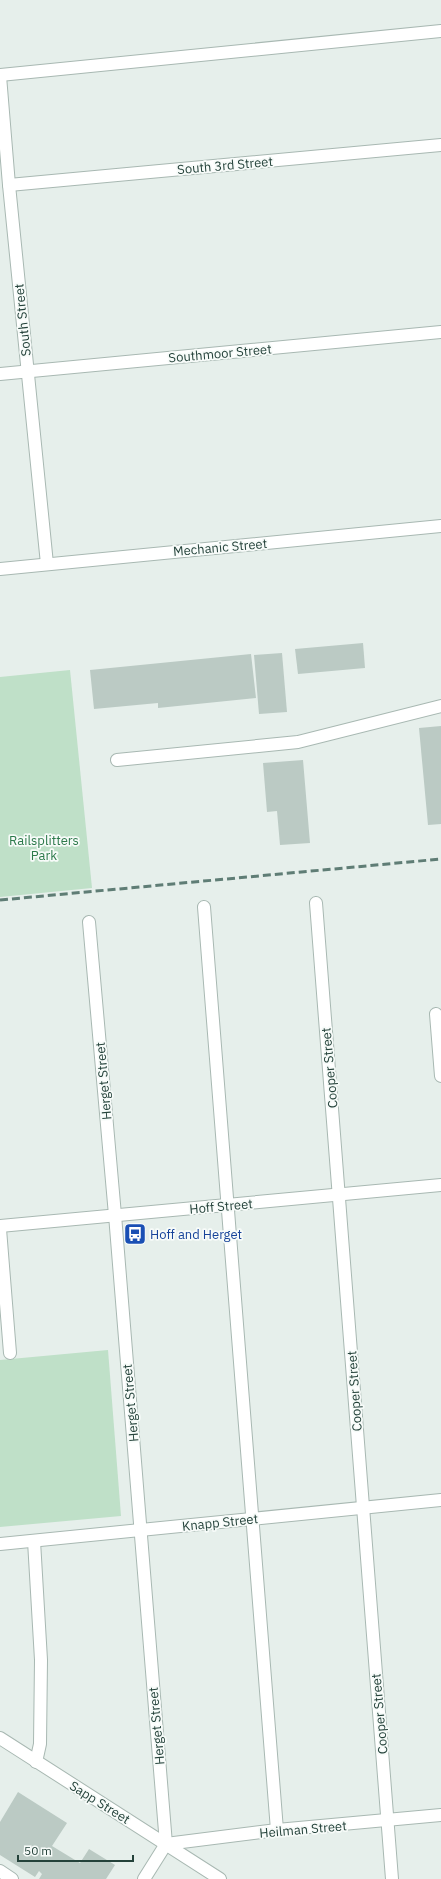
<svg xmlns="http://www.w3.org/2000/svg" width="441" height="1879" font-family="'IBM Plex Sans',sans-serif">
<style>
.green{fill:#bfe0c8}
.building{fill:#bbcac4}
.lines{fill:none;stroke-linecap:round;stroke-linejoin:round}
.minor-casing{stroke:#a8b8b2;stroke-width:14}
.minor{stroke:#fff;stroke-width:12}
.rail{stroke:#5f7d75;stroke-width:3;stroke-dasharray:8 4;stroke-linecap:butt}
.labels{text-anchor:middle;stroke-width:3.5;stroke-linejoin:round;paint-order:stroke}
.street-label{font-size:13px;fill:#24423a;stroke:#f7fbf9}
.park-label{font-size:13px;fill:#2d7a4b;stroke:#f7fbf9}
.transit-label{font-size:13px;fill:#164399;stroke:#f7fbf9;text-anchor:start}
</style>
<rect width="100%" height="100%" fill="#e6efeb"/>
<!-- green -->
<g class="green">
<path d="M70,670L92,888L0,897V677Z"/>
<path d="M108,1350L121,1516L0,1527V1360Z"/>
</g>
<!-- building -->
<g class="building">
<path d="M363,643L365,668L298,674L295,649Z"/>
<path d="M282,653L287,712L259,714L254,655Z"/>
<path d="M251,654L256,698L158,708V703L94,709L90,670Z"/>
<path d="M441,726V824L428,825L419,728Z"/>
<path d="M303,760L310,843L280,845L277,811L267,812L263,763Z"/>
<path d="M18,1792L67,1823L52,1846L80,1863L89,1849L115,1865L106,1879H39L42,1874L39,1871L35,1877L0,1855V1822Z"/>
</g>
<g class="lines">
<!-- minor casing -->
<g class="minor-casing">
<g id="minor">
<path d="M0,75L441,31"/>
<path d="M0,76L9,185L47,564"/>
<path d="M9,185L441,145"/>
<path d="M0,374L441,332"/>
<path d="M0,569L441,526"/>
<path d="M117,760L298,742L441,706"/>
<path d="M316,903L392,1879"/>
<path d="M204,907L277,1830"/>
<path d="M89,922L115,1215L166,1844L144,1879"/>
<path d="M436,1014L441,1076"/>
<path d="M0,1226L441,1185"/>
<path d="M0,1229L10,1353"/>
<path d="M34,1541L41,1660L40,1744L36,1762"/>
<path d="M0,1544L441,1500"/>
<path d="M0,1738L220,1879"/>
<path d="M166,1844L277,1830L441,1815"/>
<path d="M0,1871L12,1879"/>
</g>
</g>
<!-- minor -->
<use href="#minor" class="minor"/>
<!-- rail -->
<path class="rail" d="M0,900L441,859"/>
</g>
<!-- icons -->
<defs>
<g id="bus-square" transform="scale(1.15)"><rect x="-9" y="-9" width="18" height="18" rx="4" fill="#1a4fb4" stroke="#f7fbf9"/><path d="M-5-6H5V4H4V6H2V4H-2V6H-4V4H-5ZM-3.5-4V0h7V-4ZM-3.5 1.2v1.5H-2V1.2ZM2 1.2v1.5H3.5V1.2Z" fill="#fff"/></g>
</defs>
<g fill-rule="evenodd">
<use href="#bus-square" x="135" y="1234"/>
</g>
<g class="labels">
<!-- street labels -->
<g class="street-label">
<text transform="translate(225 165) rotate(-5)" y="5">South 3rd Street</text>
<text transform="translate(22 320) rotate(-96)" y="5">South Street</text>
<text transform="translate(220 353) rotate(-5)" y="5">Southmoor Street</text>
<text transform="translate(220 547) rotate(-5)" y="5">Mechanic Street</text>
<text transform="translate(329 1068) rotate(-95)" y="5">Cooper Street</text>
<text transform="translate(103 1081) rotate(-95)" y="5">Herget Street</text>
<text transform="translate(221 1206) rotate(-5)" y="5">Hoff Street</text>
<text transform="translate(354 1391) rotate(-94)" y="5">Cooper Street</text>
<text transform="translate(130 1403) rotate(-95)" y="5">Herget Street</text>
<text transform="translate(220 1522) rotate(-6)" y="5">Knapp Street</text>
<text transform="translate(379 1714) rotate(-95)" y="5">Cooper Street</text>
<text transform="translate(156 1726) rotate(-95)" y="5">Herget Street</text>
<text transform="translate(100 1802) rotate(32)" y="5">Sapp Street</text>
<text transform="translate(303 1829) rotate(-5)" y="5">Heilman Street</text>
</g>
<!-- park labels -->
<g class="park-label">
<text x="44" y="845">Railsplitters<tspan x="44" dy="15">Park</tspan></text>
</g>
<!-- transit labels -->
<g class="transit-label">
<text x="150" y="1239">Hoff and Herget</text>
</g>
</g>
<!-- scale -->
<path d="M18 1855v6h115v-6" fill="none" stroke="#24423a" stroke-width="2"/>
<text x="24" y="1855" font-size="12" fill="#24423a" stroke="#f7fbf9" stroke-width="3" paint-order="stroke">50 m</text>
</svg>
